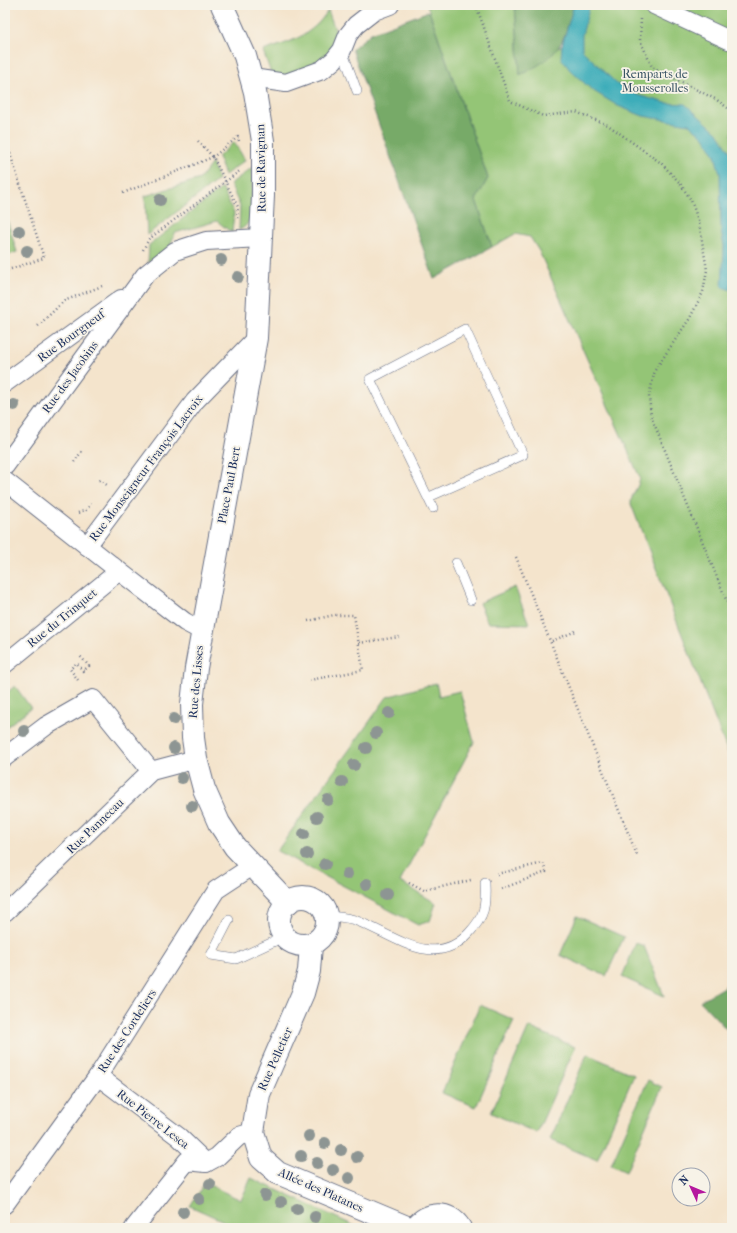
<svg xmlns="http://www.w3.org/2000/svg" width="737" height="1233" font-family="'IM FELL French Canon',serif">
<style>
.green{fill:#94c576;stroke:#587a6a}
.forest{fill:#77aa67;stroke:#496c62}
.water{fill:#3eadba;stroke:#2c6e8c}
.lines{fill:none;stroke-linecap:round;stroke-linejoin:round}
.lane-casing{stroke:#676e84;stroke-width:10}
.street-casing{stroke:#676e84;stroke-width:20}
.secondary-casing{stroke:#676e84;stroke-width:24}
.path{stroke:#676e84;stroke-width:2.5;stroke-dasharray:1 3;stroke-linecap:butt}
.lane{stroke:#fff;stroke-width:9}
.street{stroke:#fff;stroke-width:18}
.secondary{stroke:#fff;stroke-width:22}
.tree{fill:#8d9593}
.labels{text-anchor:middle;stroke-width:3.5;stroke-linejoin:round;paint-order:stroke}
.park-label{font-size:12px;fill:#395464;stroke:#f7f3e8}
.street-label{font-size:12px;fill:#1b2f5e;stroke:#f7f3e8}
</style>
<rect width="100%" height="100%" fill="#f7f3e8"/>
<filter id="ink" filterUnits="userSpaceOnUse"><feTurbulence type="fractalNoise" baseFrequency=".025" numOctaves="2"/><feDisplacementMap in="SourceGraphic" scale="8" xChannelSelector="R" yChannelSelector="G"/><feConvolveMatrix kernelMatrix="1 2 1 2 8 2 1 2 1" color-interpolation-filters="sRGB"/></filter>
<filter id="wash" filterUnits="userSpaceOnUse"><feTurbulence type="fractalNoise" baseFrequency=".012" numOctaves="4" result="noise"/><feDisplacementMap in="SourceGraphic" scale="16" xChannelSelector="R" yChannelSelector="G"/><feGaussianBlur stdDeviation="0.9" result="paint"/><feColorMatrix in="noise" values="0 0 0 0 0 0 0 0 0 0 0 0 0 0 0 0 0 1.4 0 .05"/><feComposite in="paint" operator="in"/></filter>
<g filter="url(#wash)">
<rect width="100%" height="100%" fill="#f4e4cc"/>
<!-- green -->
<g class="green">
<path d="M427,5H515L520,74L562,45L574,5H732V763L631,504C631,493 639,488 640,478L539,251L530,237L515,234L492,247L476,200L488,178Z"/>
<path d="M328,10L338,38L334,48L314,68L285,77L271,73L263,51C289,42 313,36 328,10Z"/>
<path d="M234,142L245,160L225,175L218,157Z"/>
<path d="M212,163L218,180L147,235L145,196L200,179Z"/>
<path d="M253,167L251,215C249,223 246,227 239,230L240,206L230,184Z"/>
<path d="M222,188L234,213L232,233L217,221L175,233L170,246L148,263L149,245Z"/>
<path d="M5,213L17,252L5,256Z"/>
<path d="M515,587L529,624L488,623L479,603Z"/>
<path d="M436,683L439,696L460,691L474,742L400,882L436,903L430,921L418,925L277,851L387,697Z"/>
<path d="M15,686L31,708L5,728V694Z"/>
<path d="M577,916L624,937L606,976L560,955Z"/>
<path d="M636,943L644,946L664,996L622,977Z"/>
<path d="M480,1005L514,1020L476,1107L442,1093Z"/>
<path d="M529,1027L575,1047L537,1133L491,1113Z"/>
<path d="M587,1054L634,1075L597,1160L550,1140Z"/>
<path d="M648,1080L662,1087L626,1172L611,1165Z"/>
<path d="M251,1178L359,1228H239L190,1206L205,1183L241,1200Z"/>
</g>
<!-- forest -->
<g class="forest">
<path d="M515,5H574C563,46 559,56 520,75Z"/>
<path d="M429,11L488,178L476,200L492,247L434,279L352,49L371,33Z"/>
<path d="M732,982V1035L700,1001Z"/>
</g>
<!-- water -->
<path class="water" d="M574,5H590L582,35V50L617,84L637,95L666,103L685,104L719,134L732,155L731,290L722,287L724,246L721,232L720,174L715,155L704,137L689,124L643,116L618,106L592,90L570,70L561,58L562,45Z"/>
</g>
<g filter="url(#ink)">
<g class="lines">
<!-- lane casing -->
<g class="lane-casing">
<g id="lane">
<path d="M342,50L357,91"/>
<path d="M429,497L523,455L465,329L370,379L433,508"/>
<path d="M456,563L471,600"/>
<path d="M327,916C337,917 348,917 357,921C394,935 434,971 469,933C485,916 486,906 485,883"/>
<path d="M229,920L211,955L236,959L273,942L283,935"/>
</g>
</g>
<!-- street casing -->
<g class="street-casing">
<g id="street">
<path d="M654,5L729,40"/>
<path d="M252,78L286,83L322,70L334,60L342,50L348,35L356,25L374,11L390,5"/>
<path d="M5,383L121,299"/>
<path d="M5,466L145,275L175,251L206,241L261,238"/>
<path d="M5,481L119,571L185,622L202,631"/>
<path d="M87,546L195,401L256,338"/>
<path d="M5,664L119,571"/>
<path d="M5,757L46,726L93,699L151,771"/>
<path d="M5,912L151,771L196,759"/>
<path d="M98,1076L179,1137L206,1163"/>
<path d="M5,1204L98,1076L216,890L254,865"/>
<path d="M134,1228L187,1161L206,1163L217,1157L239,1136L253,1132"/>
</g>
</g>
<!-- secondary casing -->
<g class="secondary-casing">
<g id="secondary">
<path d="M222,5L245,56L255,92L263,141V196L256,338L196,668L192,704L193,738L196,759L204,789L219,823L235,847L288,903"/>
<circle cx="303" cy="921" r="24"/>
<path d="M311,945L309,971L303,993L259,1094L253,1132L261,1158L278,1173L409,1228"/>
<path d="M415,1228C427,1212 449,1210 460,1228"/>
</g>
</g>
<!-- path -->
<g class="path">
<path d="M338,5L340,12"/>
<path d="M476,5L510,101L543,116L576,112L608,125L661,163L679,182L691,200L699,223L707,270L703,292L690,318L655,370L649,396L651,416L732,614"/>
<path d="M641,19L640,40L652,67L717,100L732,111"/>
<path d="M5,138L44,258L5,271"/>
<path d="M198,141L213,157L238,207L237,219"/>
<path d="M123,193L213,157L238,137L239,141"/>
<path d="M143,250L149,239L241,170"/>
<path d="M38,326L64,301L102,286"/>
<path d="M74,462L82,451"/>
<path d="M99,480L107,485L106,486"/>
<path d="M78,513L86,510L91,504"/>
<path d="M516,557L637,855"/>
<path d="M308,621L334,615H354L363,670L310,680"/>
<path d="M552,641L576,631"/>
<path d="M359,643L399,637"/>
<path d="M78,680L70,669L77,663L83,671L89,666L79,655"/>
<path d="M497,874L543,863L546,872L501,889"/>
<path d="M409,883L424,891L471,880"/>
</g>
<!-- lane -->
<use href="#lane" class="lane"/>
<!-- street -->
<use href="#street" class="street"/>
<!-- secondary -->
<use href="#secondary" class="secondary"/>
</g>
<!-- trees -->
<g class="tree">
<circle cx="160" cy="200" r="6"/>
<circle cx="19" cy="231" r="6"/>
<circle cx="27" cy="251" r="6"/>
<circle cx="221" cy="260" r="6"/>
<circle cx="238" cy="277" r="6"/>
<circle cx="14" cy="405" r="6"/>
<circle cx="389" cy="713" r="6"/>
<circle cx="174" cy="719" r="6"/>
<circle cx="24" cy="731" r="6"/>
<circle cx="376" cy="733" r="6"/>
<circle cx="174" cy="748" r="6"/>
<circle cx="366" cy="748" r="6"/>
<circle cx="354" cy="765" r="6"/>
<circle cx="182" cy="778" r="6"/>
<circle cx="342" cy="782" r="6"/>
<circle cx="328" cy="800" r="6"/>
<circle cx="192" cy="806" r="6"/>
<circle cx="317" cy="817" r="6"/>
<circle cx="304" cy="834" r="6"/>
<circle cx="307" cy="854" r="6"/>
<circle cx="325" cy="864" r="6"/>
<circle cx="347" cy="874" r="6"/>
<circle cx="367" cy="884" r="6"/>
<circle cx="388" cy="895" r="6"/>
<circle cx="309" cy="1136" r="6"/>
<circle cx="325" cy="1143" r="6"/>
<circle cx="341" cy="1150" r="6"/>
<circle cx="301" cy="1156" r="6"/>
<circle cx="357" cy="1157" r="6"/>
<circle cx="317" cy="1163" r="6"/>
<circle cx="333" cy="1170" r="6"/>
<circle cx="349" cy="1178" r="6"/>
<circle cx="210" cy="1184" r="6"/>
<circle cx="265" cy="1195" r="6"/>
<circle cx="199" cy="1199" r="6"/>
<circle cx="281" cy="1202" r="6"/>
<circle cx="297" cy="1209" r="6"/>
<circle cx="183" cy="1212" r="6"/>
<circle cx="315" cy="1217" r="6"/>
</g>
</g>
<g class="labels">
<!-- park labels -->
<g class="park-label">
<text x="655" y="78">Remparts de<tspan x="655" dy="14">Mousserolles</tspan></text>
</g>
<!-- street labels -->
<g class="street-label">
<text transform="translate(261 168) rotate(-91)" y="4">Rue de Ravignan</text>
<text transform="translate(71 336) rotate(-36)" y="4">Rue Bourgneuf</text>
<text transform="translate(70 377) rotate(-54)" y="4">Rue des Jacobins</text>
<text transform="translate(146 468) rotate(-53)" y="4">Rue Monseigneur François Lacroix</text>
<text transform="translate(229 485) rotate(-79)" y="4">Place Paul Bert</text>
<text transform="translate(62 618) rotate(-39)" y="4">Rue du Trinquet</text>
<text transform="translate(196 682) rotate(-85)" y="4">Rue des Lisses</text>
<text transform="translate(95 826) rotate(-44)" y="4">Rue Pannecau</text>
<text transform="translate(127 1031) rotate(-57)" y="4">Rue des Cordeliers</text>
<text transform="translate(275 1059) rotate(-66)" y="4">Rue Pelletier</text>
<text transform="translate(153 1119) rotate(38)" y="4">Rue Pierre Lesca</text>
<text transform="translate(321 1190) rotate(24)" y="4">Allée des Platanes</text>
</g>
</g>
<!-- margin -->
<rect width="737" height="1233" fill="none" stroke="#f7f3e8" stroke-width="20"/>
<!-- north arrow -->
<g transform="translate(691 1187) rotate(314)"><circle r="19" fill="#f7f3e8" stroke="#9fa5b1"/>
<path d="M0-3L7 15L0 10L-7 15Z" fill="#b5179e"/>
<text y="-6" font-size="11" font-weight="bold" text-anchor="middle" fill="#1b2f5e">N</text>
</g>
</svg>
